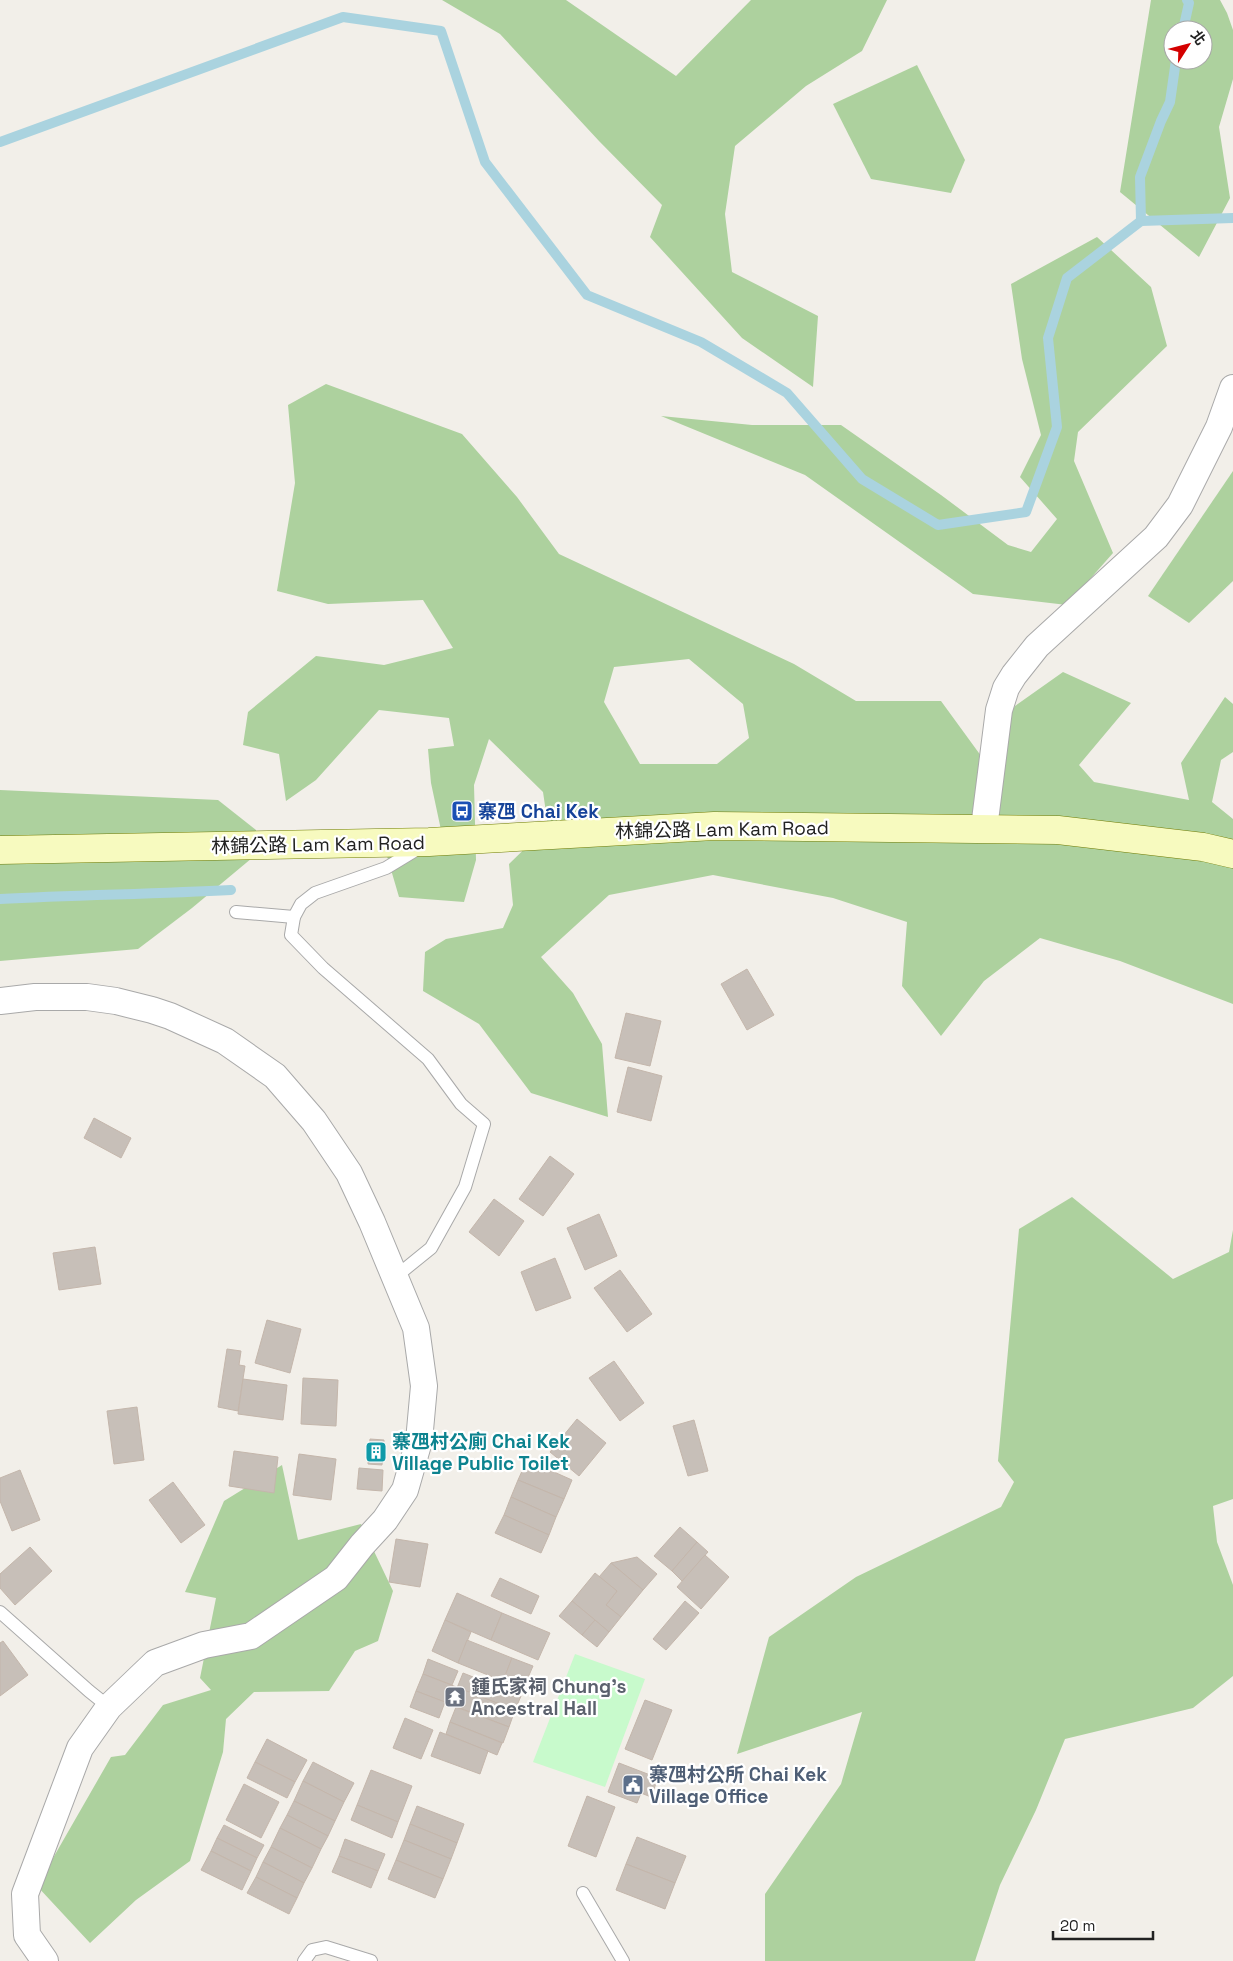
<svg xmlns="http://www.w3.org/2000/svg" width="1233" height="1961" font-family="'Space Grotesk','Noto Sans TC',sans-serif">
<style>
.forest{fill:#add19e;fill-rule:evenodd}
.park{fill:#c8facc}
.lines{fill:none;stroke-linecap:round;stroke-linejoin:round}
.stream{stroke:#aad3df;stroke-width:10}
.building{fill:#c7bfb8;stroke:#c4b6ab}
.service-casing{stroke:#a9a9a9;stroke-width:14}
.minor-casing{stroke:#a9a9a9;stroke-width:28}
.secondary-casing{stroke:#707d05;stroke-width:29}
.service{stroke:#fff;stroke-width:12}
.minor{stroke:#fff;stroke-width:26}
.secondary{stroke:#f7fabf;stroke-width:28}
.labels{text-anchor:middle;stroke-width:4.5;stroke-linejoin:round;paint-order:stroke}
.transit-label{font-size:19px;font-weight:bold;fill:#164399;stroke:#fff;text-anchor:start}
.street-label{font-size:19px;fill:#222;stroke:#fff}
.culture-label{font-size:19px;font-weight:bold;fill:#0d838f;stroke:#fff;text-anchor:start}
.worship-label{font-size:19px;font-weight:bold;fill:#5b616d;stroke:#fff;text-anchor:start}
.service-label{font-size:19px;font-weight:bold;fill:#4e5e75;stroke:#fff;text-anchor:start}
</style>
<rect width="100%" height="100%" fill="#f2efe9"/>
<!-- forest -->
<g class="forest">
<path d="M442,0H566L676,76L751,0H887L862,51L806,86L735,146L725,214L732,272L818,316L813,387L742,338L650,237L662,205L599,141L500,34Z"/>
<path d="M1151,0H1220L1227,13L1233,30V79L1219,127L1230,198L1199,257L1120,192ZM1173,30H1203V60H1173Z"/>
<path d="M917,65L965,160L951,193L871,179L833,104Z"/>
<path d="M1097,237L1151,287L1167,346L1078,432L1074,461L1113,553L1067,605L973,594L805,475L661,416L752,425H841L941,495L1008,545L1031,552L1057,519L1020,477L1041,435L1022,359L1011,284Z"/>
<path d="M326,384L462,434L517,497L559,554L794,664L856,701H941L984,760L1015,706L1063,672L1131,703L1079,765L1094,782L1189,800L1181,763L1225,697L1233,704V752L1221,760L1212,802L1233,819V1004L1120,961L1040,938L984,981L941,1036L902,986L907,922L833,898L713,875L609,895L541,957L573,993L602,1044L608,1117L531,1093L479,1024L423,991L425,952L446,939L503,928L513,905L509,864L548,826L543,792L489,739L474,785L476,860L464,902L399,897L387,856L441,830L431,783L428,749L454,746L449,718L379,710L316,780L286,801L279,754L243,745L248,712L316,656L384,665L453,648L423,600L328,604L277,591L295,483L288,405ZM689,659L743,704L749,738L717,764H640L604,702L614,667Z"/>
<path d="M1233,471V581L1189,623L1148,596Z"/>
<path d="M0,790L218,800L256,830L252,858L192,908L138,949L0,961Z"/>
<path d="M1072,1197L1173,1279L1229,1252L1233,1230V1499L1213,1506L1217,1542L1233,1585V1676L1193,1708L1065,1739L1036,1810L1000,1885L975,1961H765V1894L841,1784L862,1712L737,1754L769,1637L856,1577L1001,1507L1014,1482L998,1461L1019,1229Z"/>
<path d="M282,1465L298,1540L361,1524L393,1591L378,1641L355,1651L329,1691L254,1692L226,1719L223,1752L190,1861L136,1900L90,1943L37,1886L111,1757L125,1755L163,1705L211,1690L200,1678L216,1598L185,1592L224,1501Z"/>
</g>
<!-- park -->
<path class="park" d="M575,1654L645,1679L605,1787L533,1762Z"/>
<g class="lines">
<!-- stream -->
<g class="stream">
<path d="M1183,30L1189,3L1187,0"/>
<path d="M0,142L343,17L441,31L485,162L587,295L701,342L787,393L862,479L938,525L1026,512L1057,427L1048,338L1067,278L1141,221L1233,218"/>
<path d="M1141,221L1140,177L1161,121L1170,102L1176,60"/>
<path d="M0,899C77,895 154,894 231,890"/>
</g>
</g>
<!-- building -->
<g class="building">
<path d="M747,969L774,1015L747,1030L721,984Z"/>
<path d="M626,1013L661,1021L650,1066L615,1058Z"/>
<path d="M628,1067L662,1076L651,1121L617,1112Z"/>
<path d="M94,1118L131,1138L121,1158L84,1138Z"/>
<path d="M550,1156L574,1174L543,1216L519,1199Z"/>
<path d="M494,1199L524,1221L499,1256L469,1232Z"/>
<path d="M599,1214L617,1256L585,1270L567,1228Z"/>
<path d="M95,1247L101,1284L59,1290L53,1253Z"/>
<path d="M555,1258L571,1298L536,1311L521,1272Z"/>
<path d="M620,1270L652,1314L627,1332L594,1288Z"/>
<path d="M267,1320L301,1329L290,1373L255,1363Z"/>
<path d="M227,1349L241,1351L239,1365L245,1366L238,1411L218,1407Z"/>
<path d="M614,1361L644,1403L620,1421L589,1378Z"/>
<path d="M303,1378L338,1380L336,1426L301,1424Z"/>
<path d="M243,1379L287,1385L283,1420L238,1414Z"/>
<path d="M137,1407L144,1460L114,1464L107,1411Z"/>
<path d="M577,1419L606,1443L579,1476L550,1452Z"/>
<path d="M694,1420L708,1471L688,1476L673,1426Z"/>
<path d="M370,1439L384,1440L382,1465L368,1464Z"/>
<path d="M234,1451L278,1457L274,1493L229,1486Z"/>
<path d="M299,1454L336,1459L331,1500L293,1495Z"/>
<path d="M527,1460L572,1480L564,1499L518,1480Z"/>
<path d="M359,1468L383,1470L382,1491L357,1489Z"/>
<path d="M20,1470L40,1520L12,1531L0,1501V1478Z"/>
<path d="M518,1480L564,1499L556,1517L511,1497Z"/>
<path d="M173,1482L205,1525L181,1543L149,1500Z"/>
<path d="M511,1497L556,1517L549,1535L504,1515Z"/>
<path d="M504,1515L549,1535L541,1553L495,1533Z"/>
<path d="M680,1527L697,1542L672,1571L654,1556Z"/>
<path d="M396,1539L428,1544L420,1587L389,1582Z"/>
<path d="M697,1542L708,1552L682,1581L672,1571Z"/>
<path d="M30,1547L52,1571L15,1605L0,1588V1574Z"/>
<path d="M705,1555L729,1577L701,1609L677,1587Z"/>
<path d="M637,1557L657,1574L643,1590L611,1563Z"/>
<path d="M611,1563L643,1590L621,1617L606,1605L617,1591L599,1577Z"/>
<path d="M595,1573L617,1591L606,1605L621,1617L609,1632L572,1601Z"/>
<path d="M500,1578L539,1596L531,1614L491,1596Z"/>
<path d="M457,1593L502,1613L491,1640L445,1620Z"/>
<path d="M572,1601L595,1620L582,1635L559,1616Z"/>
<path d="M685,1601L699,1613L666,1650L653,1639Z"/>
<path d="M502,1613L550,1633L538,1660L491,1640Z"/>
<path d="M445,1620L471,1632L458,1663L432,1651Z"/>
<path d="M595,1620L609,1632L597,1647L582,1635Z"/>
<path d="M467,1640L512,1658L503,1681L458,1663Z"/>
<path d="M3,1641L28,1675L0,1696V1643Z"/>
<path d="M512,1658L533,1666L523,1689L503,1681Z"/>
<path d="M428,1659L458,1671L452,1685L423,1674Z"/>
<path d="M463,1673L521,1696L515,1710L457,1688Z"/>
<path d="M423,1674L515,1710L509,1727L416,1691Z"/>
<path d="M416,1691L445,1702L439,1718L410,1707Z"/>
<path d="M645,1700L672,1710L652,1760L625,1749Z"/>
<path d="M456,1707L509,1727L503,1743L450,1722Z"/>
<path d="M405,1718L433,1730L421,1759L393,1748Z"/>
<path d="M450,1722L502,1743L497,1755L446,1734Z"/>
<path d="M440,1732L488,1751L480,1774L431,1756Z"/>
<path d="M267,1739L307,1760L295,1782L255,1762Z"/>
<path d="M255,1762L295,1782L287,1798L247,1778Z"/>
<path d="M313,1762L354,1783L344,1802L303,1781Z"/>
<path d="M619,1763L658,1778L651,1797L641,1793L637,1803L608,1792Z"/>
<path d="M371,1770L412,1786L398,1822L357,1805Z"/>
<path d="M303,1781L344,1802L335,1821L294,1801Z"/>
<path d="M244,1784L279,1802L261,1838L226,1820Z"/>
<path d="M587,1796L615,1807L596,1857L568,1846Z"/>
<path d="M294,1801L335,1821L328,1836L287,1815Z"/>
<path d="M357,1805L398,1822L392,1838L351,1820Z"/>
<path d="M417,1806L464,1824L457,1843L410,1824Z"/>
<path d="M287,1815L328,1836L321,1849L280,1828Z"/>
<path d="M410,1824L457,1843L451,1859L404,1840Z"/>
<path d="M224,1825L264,1845L257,1858L217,1838Z"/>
<path d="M280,1828L321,1849L312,1868L271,1847Z"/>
<path d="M637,1837L686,1856L675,1883L626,1864Z"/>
<path d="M217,1838L257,1858L251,1871L211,1851Z"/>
<path d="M345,1839L385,1854L378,1871L339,1856Z"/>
<path d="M404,1840L451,1859L443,1879L396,1860Z"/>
<path d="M271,1847L312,1868L304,1883L263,1862Z"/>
<path d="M211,1851L251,1871L242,1890L201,1870Z"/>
<path d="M339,1856L378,1871L371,1888L332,1872Z"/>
<path d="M396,1860L443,1879L435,1898L388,1879Z"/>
<path d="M263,1862L304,1883L297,1898L256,1877Z"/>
<path d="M626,1864L675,1883L665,1909L616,1890Z"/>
<path d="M256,1877L297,1898L289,1914L247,1893Z"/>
</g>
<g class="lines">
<!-- service casing -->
<g class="service-casing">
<g id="service">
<path d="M236,912L294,917"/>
<path d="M394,1278L431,1248L465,1187L484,1124L461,1104L428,1059L323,968L291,935L294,917L301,904L315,893L386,868L419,848"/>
<path d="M0,1612L89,1691L109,1707"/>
<path d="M583,1893L623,1961"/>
<path d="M304,1961L312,1950L326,1947L371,1961"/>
</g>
</g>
<!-- minor casing -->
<g class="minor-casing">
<g id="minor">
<path d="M984,828L999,710L1006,688L1014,675L1037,646L1156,537L1180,505L1219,427L1233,388"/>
<path d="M0,1001L35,997H87L116,1001L152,1010L170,1016L225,1041L275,1076L314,1121L349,1173L372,1222L416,1328L424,1386L419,1441L405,1490L385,1520L362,1545L336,1578L251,1636L204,1645L155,1663L109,1707L80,1748L25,1894L27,1935L45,1961"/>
</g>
</g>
<!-- secondary casing -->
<g class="secondary-casing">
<path id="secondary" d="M0,850L429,842L714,826L1058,830L1203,847L1233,854"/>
</g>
<!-- service -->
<use href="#service" class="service"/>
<!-- minor -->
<use href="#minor" class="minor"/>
<!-- secondary -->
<use href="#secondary" class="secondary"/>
</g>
<!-- icons -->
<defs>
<g id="bus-square" transform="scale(1.125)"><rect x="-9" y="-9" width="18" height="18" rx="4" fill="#1a4fb4" stroke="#fff"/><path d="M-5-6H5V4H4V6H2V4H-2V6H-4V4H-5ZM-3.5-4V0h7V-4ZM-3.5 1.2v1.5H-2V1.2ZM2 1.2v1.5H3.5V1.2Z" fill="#fff"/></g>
<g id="building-square" transform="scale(1.125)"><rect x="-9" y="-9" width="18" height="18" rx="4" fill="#0f9aa8" stroke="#fff"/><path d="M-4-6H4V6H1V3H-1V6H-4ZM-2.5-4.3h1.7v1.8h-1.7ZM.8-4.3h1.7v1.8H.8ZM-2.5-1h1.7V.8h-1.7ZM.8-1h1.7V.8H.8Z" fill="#fff"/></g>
<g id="temple-square" transform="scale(1.125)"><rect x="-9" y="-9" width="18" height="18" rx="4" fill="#6b7280" stroke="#fff"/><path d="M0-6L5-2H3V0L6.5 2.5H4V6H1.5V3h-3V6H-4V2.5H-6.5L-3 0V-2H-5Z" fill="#fff"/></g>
<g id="civic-square" transform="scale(1.125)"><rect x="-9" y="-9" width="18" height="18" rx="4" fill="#5c6f8a" stroke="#fff"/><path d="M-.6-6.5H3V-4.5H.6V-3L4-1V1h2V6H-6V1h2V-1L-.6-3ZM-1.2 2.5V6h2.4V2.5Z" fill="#fff"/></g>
</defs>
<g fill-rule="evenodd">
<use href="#bus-square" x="462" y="811"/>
<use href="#building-square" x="376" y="1452"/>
<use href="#temple-square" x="455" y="1697"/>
<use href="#civic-square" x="633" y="1785"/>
</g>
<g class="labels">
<!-- transit labels -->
<g class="transit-label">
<text x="478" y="818">寨乪 Chai Kek</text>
</g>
<!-- street labels -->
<g class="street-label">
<text transform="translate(722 829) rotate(-1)" y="7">林錦公路 Lam Kam Road</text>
<text transform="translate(318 844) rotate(-1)" y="7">林錦公路 Lam Kam Road</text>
</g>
<!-- culture labels -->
<g class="culture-label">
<text x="392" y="1448">寨乪村公廁 Chai Kek<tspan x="392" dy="22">Village Public Toilet</tspan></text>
</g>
<!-- worship labels -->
<g class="worship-label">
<text x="471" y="1693">鍾氏家祠 Chung's<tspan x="471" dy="22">Ancestral Hall</tspan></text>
</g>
<!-- service labels -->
<g class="service-label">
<text x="649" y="1781">寨乪村公所 Chai Kek<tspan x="649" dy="22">Village Office</tspan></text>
</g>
</g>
<!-- north arrow -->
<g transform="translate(1188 45) rotate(54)"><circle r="24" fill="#ffffff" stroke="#a7a7a7"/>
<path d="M0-4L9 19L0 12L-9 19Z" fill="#d40000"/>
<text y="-8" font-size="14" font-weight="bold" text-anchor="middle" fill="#222222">北</text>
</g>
<!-- scale -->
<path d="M1053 1931v8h100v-8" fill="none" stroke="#222222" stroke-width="2.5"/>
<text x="1060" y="1931" font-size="15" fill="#222222" stroke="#ffffff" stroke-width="4" paint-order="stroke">20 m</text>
</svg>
